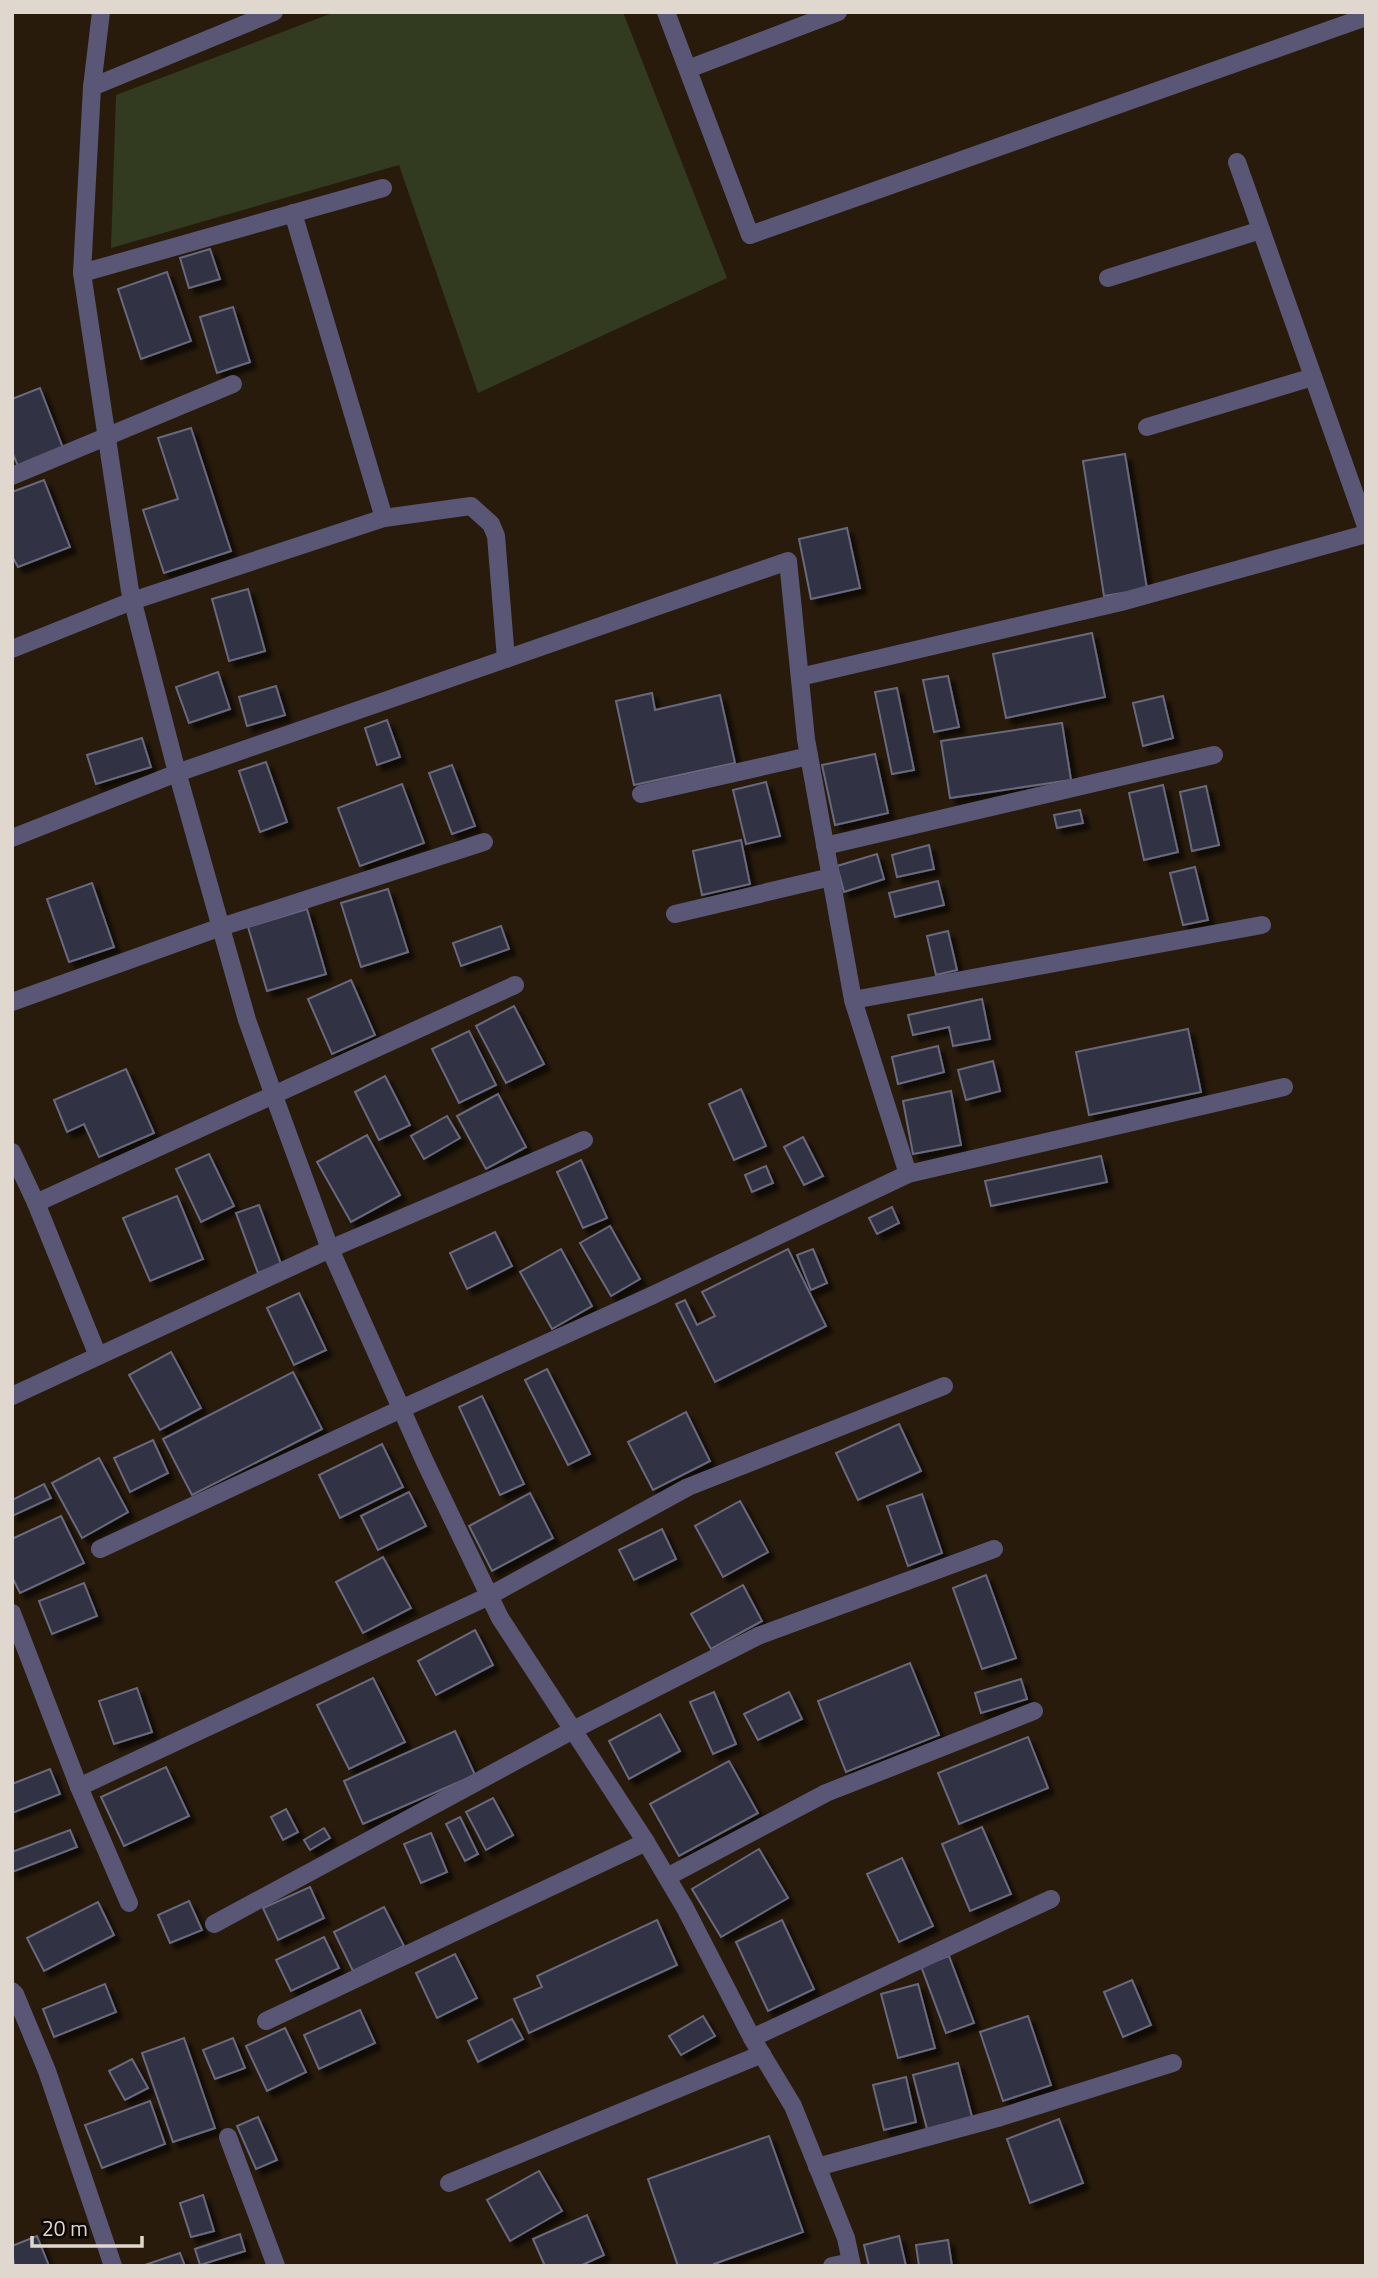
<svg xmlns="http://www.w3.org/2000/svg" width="1378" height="2278" font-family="'Titillium Web',sans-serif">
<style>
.green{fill:#323b20}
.building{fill:#313144;stroke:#69697e;stroke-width:2;filter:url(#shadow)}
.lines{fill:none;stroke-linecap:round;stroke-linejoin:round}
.minor{stroke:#595775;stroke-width:18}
</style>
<defs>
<filter id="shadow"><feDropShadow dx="6" dy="6" stdDeviation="2" flood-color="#0009"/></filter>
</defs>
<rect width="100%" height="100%" fill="#281b0c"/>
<!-- green -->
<path class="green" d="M335,12H623L727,278L478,393L399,165L111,248L116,95Z"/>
<!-- building -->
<g class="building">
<path d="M210,249L220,279L189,288L180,258Z"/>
<path d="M167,272L191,341L141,359L118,289Z"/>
<path d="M233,307L250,362L217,373L200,317Z"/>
<path d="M40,388L63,448L18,466L12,452V399Z"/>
<path d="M191,428L231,551L164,573L143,510L178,499L158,438Z"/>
<path d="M1125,454L1147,589L1104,596L1083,461Z"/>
<path d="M44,480L70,547L18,567L12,556V492Z"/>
<path d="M847,528L860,588L811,599L799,539Z"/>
<path d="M248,589L265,651L229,661L212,599Z"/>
<path d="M1092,633L1105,697L1006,718L993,654Z"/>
<path d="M218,672L230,709L189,723L176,687Z"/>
<path d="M948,676L959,727L934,732L923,680Z"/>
<path d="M276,686L285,715L247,726L239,697Z"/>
<path d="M897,688L914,770L892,774L875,692Z"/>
<path d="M652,693L655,710L720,695L735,763L634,785L616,701Z"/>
<path d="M1163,696L1173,738L1143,746L1133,703Z"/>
<path d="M387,720L400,757L377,765L365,728Z"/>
<path d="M1062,723L1071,780L950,798L941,741Z"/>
<path d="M142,738L151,767L96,784L87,755Z"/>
<path d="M875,754L888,813L835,825L822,765Z"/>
<path d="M266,762L287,822L260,832L239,771Z"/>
<path d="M452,765L475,826L452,834L429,773Z"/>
<path d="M766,782L780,836L746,844L733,790Z"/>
<path d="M402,784L424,843L360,866L338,808Z"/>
<path d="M1163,785L1178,852L1144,860L1129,793Z"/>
<path d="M1206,786L1219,845L1192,851L1180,792Z"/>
<path d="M1080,810L1083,823L1057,828L1054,815Z"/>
<path d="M741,840L750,884L702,895L693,851Z"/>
<path d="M929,845L934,869L897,877L892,855Z"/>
<path d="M877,854L884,879L844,892L837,866Z"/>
<path d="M1195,867L1208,920L1183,925L1170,873Z"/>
<path d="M938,881L944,905L895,917L889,893Z"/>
<path d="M92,883L114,947L69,962L47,899Z"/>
<path d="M388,889L408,952L361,967L341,903Z"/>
<path d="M307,909L326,974L267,991L248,927Z"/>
<path d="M501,926L509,949L461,966L453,943Z"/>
<path d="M948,931L957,970L936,975L927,936Z"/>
<path d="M351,980L375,1035L332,1054L308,999Z"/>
<path d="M982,999L990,1039L953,1046L949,1027L913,1035L908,1015Z"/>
<path d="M514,1006L544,1064L506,1083L476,1026Z"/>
<path d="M1188,1029L1201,1092L1089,1115L1076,1052Z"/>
<path d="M469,1031L496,1085L459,1103L432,1049Z"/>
<path d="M938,1046L944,1072L898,1084L892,1057Z"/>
<path d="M993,1061L1000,1091L966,1100L958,1070Z"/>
<path d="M126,1069L154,1133L99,1157L84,1124L67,1132L54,1100Z"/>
<path d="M385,1076L410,1125L379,1140L355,1092Z"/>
<path d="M741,1089L766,1146L734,1160L709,1104Z"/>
<path d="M951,1091L961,1145L913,1154L903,1101Z"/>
<path d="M498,1094L526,1147L486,1169L457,1116Z"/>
<path d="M447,1116L460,1138L424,1159L411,1136Z"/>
<path d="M367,1135L400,1195L351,1222L317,1162Z"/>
<path d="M803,1137L823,1176L804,1185L784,1147Z"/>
<path d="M209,1154L234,1206L201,1222L176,1169Z"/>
<path d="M1101,1156L1107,1182L991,1206L985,1181Z"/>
<path d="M581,1160L607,1218L583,1228L557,1172Z"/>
<path d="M766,1166L773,1183L752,1192L745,1175Z"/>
<path d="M177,1196L203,1259L150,1281L123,1218Z"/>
<path d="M259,1205L281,1264L258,1273L236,1213Z"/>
<path d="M892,1207L899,1223L877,1234L869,1218Z"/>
<path d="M610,1226L640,1279L611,1296L580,1243Z"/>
<path d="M495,1232L512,1266L467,1289L450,1253Z"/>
<path d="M561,1249L592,1306L552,1329L520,1272Z"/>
<path d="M788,1249L826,1326L715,1382L676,1304L685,1300L697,1325L715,1316L702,1292Z"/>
<path d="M813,1249L827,1283L811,1290L797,1255Z"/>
<path d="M299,1293L326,1350L294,1365L267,1308Z"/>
<path d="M171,1352L201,1408L160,1430L129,1375Z"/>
<path d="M547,1369L590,1454L568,1465L525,1380Z"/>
<path d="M293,1372L322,1429L192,1495L163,1439Z"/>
<path d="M482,1396L524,1484L500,1495L459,1407Z"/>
<path d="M686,1412L710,1461L653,1490L628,1442Z"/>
<path d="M899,1424L921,1471L858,1500L836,1453Z"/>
<path d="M153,1440L168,1473L130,1492L114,1458Z"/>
<path d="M382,1444L403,1487L340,1518L319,1475Z"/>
<path d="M99,1458L128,1512L82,1538L52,1483Z"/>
<path d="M44,1484L51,1498L12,1516V1500Z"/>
<path d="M409,1492L426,1526L378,1550L361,1516Z"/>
<path d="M530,1493L553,1538L492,1571L469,1526Z"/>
<path d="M922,1494L942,1553L908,1566L887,1506Z"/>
<path d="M740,1501L768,1552L723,1577L695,1526Z"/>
<path d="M61,1516L84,1563L20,1593L12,1577V1539Z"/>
<path d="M662,1529L676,1559L634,1580L619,1550Z"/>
<path d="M383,1557L411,1608L363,1633L336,1582Z"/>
<path d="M986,1575L1016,1658L982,1669L953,1588Z"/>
<path d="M84,1583L97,1616L52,1634L39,1601Z"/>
<path d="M743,1585L762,1621L711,1649L691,1614Z"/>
<path d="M475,1630L493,1665L436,1695L418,1661Z"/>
<path d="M910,1663L939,1735L846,1772L818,1701Z"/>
<path d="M373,1678L405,1742L349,1769L317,1705Z"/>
<path d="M1021,1679L1027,1699L981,1713L975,1693Z"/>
<path d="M137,1688L152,1732L114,1744L99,1701Z"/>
<path d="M714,1692L736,1744L713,1754L690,1702Z"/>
<path d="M789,1692L802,1719L758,1740L744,1714Z"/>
<path d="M660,1714L680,1751L629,1779L609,1741Z"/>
<path d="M455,1731L475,1775L363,1824L344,1781Z"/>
<path d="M1028,1737L1048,1788L959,1824L938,1773Z"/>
<path d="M729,1761L758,1813L679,1856L650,1804Z"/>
<path d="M166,1767L189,1816L124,1846L101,1797Z"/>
<path d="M50,1769L60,1794L12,1813V1784Z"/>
<path d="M493,1798L513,1835L486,1850L466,1812Z"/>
<path d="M286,1809L298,1832L283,1840L271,1817Z"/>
<path d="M460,1817L478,1854L465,1861L446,1824Z"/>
<path d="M982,1827L1011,1894L970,1911L942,1844Z"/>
<path d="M324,1828L330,1838L310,1850L304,1840Z"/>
<path d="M70,1830L77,1847L12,1872V1852Z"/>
<path d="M431,1833L447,1872L421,1883L404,1844Z"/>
<path d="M759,1849L788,1898L721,1937L692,1889Z"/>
<path d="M902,1858L933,1926L899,1942L867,1874Z"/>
<path d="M310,1887L324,1918L278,1940L263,1908Z"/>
<path d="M189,1901L202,1930L170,1943L158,1915Z"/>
<path d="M98,1902L114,1935L44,1971L27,1938Z"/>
<path d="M384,1907L404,1946L353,1971L334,1932Z"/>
<path d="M657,1920L677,1965L529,2033L514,1999L542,1987L537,1976Z"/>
<path d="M782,1920L814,1989L768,2011L736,1942Z"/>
<path d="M324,1937L339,1968L291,1991L276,1960Z"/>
<path d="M455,1954L477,1998L437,2018L416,1973Z"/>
<path d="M949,1956L974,2023L946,2033L921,1966Z"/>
<path d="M1132,1980L1151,2025L1123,2037L1104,1992Z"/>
<path d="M105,1984L116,2012L54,2037L43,2009Z"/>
<path d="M918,1984L935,2048L898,2058L881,1994Z"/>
<path d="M360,2010L375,2043L319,2069L304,2035Z"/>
<path d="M703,2016L715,2036L681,2055L669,2036Z"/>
<path d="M1028,2016L1051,2085L1003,2101L980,2032Z"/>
<path d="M512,2019L523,2039L478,2062L468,2041Z"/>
<path d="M285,2028L306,2072L267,2091L246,2046Z"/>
<path d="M184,2038L215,2128L173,2142L142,2053Z"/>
<path d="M233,2038L245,2068L215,2079L203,2050Z"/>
<path d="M132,2059L148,2088L125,2100L109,2071Z"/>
<path d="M958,2063L972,2117L927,2129L913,2075Z"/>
<path d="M906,2077L916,2122L884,2130L873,2085Z"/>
<path d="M150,2101L165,2144L102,2168L85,2125Z"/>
<path d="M258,2117L277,2160L256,2169L237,2126Z"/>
<path d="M1059,2119L1083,2183L1030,2203L1007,2139Z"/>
<path d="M769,2136L803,2232L714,2264V2266H678L648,2179Z"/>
<path d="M539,2171L562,2211L510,2241L487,2200Z"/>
<path d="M203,2195L214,2231L191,2237L180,2203Z"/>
<path d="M587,2215L604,2255L580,2266H545L533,2239Z"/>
<path d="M240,2234L245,2251L200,2265L195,2249Z"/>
<path d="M37,2236L49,2266H14L12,2246Z"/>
<path d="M899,2236L906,2266H869L864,2245Z"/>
<path d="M948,2240L952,2266H919L916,2245Z"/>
<path d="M180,2253L185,2266H142Z"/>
</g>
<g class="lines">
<!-- minor -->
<g class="minor">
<path d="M101,12L92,87L82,273L130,591L174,761L247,1020L274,1096L330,1249L425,1462L500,1618L646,1842L685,1908L752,2038L793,2106L846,2238L852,2266"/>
<path d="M666,12L750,235L1366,17"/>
<path d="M688,69L838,12"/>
<path d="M92,87L274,12"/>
<path d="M1237,162L1366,526"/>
<path d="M293,213L384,518"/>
<path d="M82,273L383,188"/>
<path d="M1108,278L1261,230"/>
<path d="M1147,427L1313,377"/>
<path d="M12,476L233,384"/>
<path d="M12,649L132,601L384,518L471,506L491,524L496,536L506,659"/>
<path d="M800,677L1121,602L1366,534"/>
<path d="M641,794L809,756"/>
<path d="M12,838L177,773L788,561L806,739L853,1000L908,1174"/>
<path d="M825,846L1214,755"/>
<path d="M675,914L831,877"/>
<path d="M853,1000L1262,925"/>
<path d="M12,1002L221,927L484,842"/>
<path d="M12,1152L36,1203L98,1356"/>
<path d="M36,1203L515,985"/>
<path d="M12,1396L330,1249L584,1140"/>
<path d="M100,1549L401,1409L651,1296L908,1174L1284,1087"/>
<path d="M12,1613L79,1787L129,1903"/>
<path d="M79,1787L489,1596L688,1487L944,1386"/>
<path d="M667,1877L826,1793L1034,1711"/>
<path d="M214,1924L573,1730L758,1636L994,1549"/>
<path d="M12,1991L15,1994L47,2071L113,2266"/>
<path d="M266,2021L646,1842"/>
<path d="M752,2038L1051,1899"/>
<path d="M228,2137L276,2266"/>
<path d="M817,2167L1001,2117L1173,2063"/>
<path d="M449,2183L762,2054"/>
<path d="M832,2266L851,2262"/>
</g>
</g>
<!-- border -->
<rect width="1378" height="2278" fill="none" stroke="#e0d7ce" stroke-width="28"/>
<!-- scale -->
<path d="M32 2236v10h110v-10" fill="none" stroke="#e0d7ce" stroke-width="3.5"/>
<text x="42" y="2236" font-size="21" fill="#e0d7ce" stroke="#0c0703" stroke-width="5" paint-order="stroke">20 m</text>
</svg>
